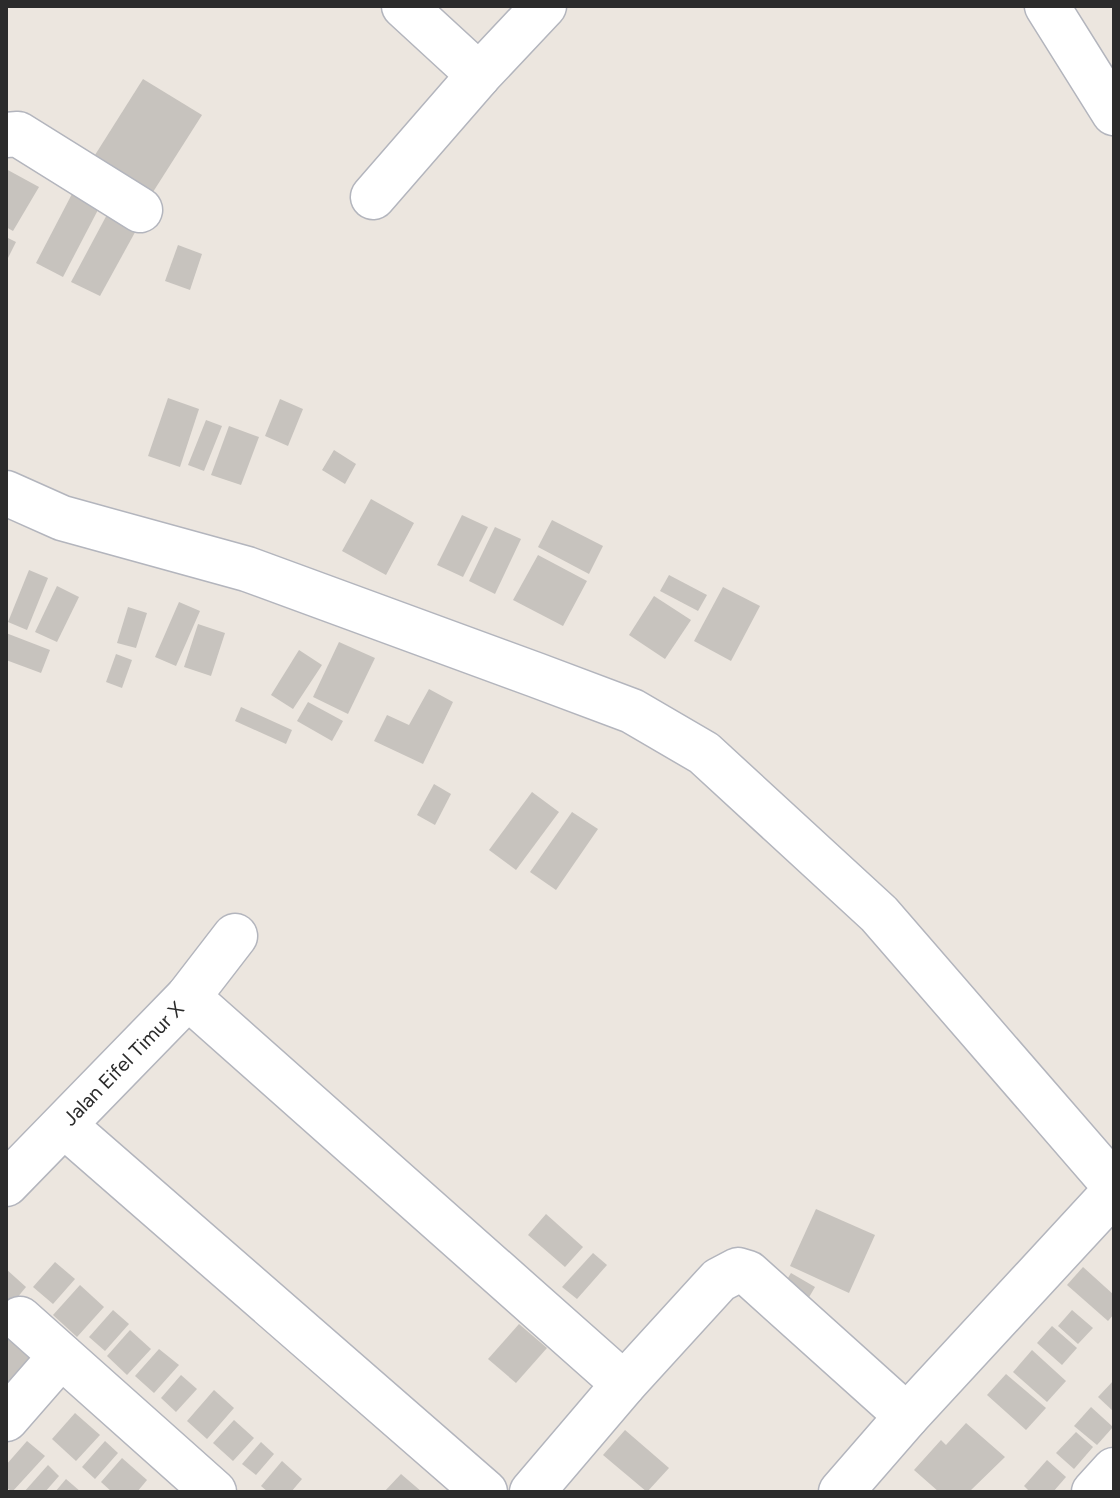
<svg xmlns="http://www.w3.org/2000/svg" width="1120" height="1498" font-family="Figtree,sans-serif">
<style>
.building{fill:#c7c3be}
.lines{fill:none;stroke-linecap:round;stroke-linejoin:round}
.minor-casing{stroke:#b3b5bd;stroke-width:47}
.minor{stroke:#fff;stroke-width:44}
.labels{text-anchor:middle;stroke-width:8;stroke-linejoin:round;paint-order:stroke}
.street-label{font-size:20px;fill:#2b2b2b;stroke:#fff}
</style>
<rect width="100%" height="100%" fill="#ece6df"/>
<!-- building -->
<g class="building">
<path d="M143,79L202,115L153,192L95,155Z"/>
<path d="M6,169L39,187L13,231L6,227Z"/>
<path d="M73,192L100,206L63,277L36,263Z"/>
<path d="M110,209L139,225L100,296L71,282Z"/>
<path d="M6,237L16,242L6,262Z"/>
<path d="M178,245L202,254L190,290L165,281Z"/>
<path d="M168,398L199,409L180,467L148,456Z"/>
<path d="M280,399L303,409L288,446L265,436Z"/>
<path d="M206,420L222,426L204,471L188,465Z"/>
<path d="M229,426L259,437L241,485L211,475Z"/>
<path d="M334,450L356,464L345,484L322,470Z"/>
<path d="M371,499L414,523L386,575L342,551Z"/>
<path d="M462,515L488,527L463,577L437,565Z"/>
<path d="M552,520L603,546L589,574L538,547Z"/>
<path d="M495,527L521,539L495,594L469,581Z"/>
<path d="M538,555L587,581L563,626L513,600Z"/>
<path d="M29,570L48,578L27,630L8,622Z"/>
<path d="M669,575L707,595L698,611L660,591Z"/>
<path d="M57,586L79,597L57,642L35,632Z"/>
<path d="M723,587L760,606L731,661L694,641Z"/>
<path d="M654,596L691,620L665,659L629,635Z"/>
<path d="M179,602L200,611L176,666L155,657Z"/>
<path d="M128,607L147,613L136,648L117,643Z"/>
<path d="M198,624L225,633L211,676L184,667Z"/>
<path d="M6,633L50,650L41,673L6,660Z"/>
<path d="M339,642L375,658L348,714L313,697Z"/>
<path d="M299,650L322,665L293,709L271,695Z"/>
<path d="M116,654L132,660L122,688L106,682Z"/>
<path d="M429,689L453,702L423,764L374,741L387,715L409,725Z"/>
<path d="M308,702L343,721L332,741L297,721Z"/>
<path d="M241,707L292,730L286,744L235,721Z"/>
<path d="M434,784L451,794L435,825L417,815Z"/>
<path d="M532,792L559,812L516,870L489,850Z"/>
<path d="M572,812L598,829L556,890L530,872Z"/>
<path d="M816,1209L875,1235L849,1293L790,1266Z"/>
<path d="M546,1214L583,1247L565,1267L528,1235Z"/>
<path d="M593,1253L607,1265L577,1299L562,1287Z"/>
<path d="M55,1262L75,1279L53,1304L33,1287Z"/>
<path d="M1083,1267L1114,1295V1314L1108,1321L1067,1285Z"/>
<path d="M6,1269L26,1287L12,1304L6,1299Z"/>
<path d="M791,1273L815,1287L808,1299L783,1286Z"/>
<path d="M80,1285L104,1307L77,1337L53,1315Z"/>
<path d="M113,1310L129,1324L105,1351L89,1337Z"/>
<path d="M1072,1310L1093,1328L1078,1344L1058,1326Z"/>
<path d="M519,1324L547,1348L516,1383L488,1359Z"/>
<path d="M1052,1326L1077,1348L1062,1365L1037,1343Z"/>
<path d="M130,1330L151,1349L127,1375L107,1356Z"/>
<path d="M6,1333L33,1356L6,1387Z"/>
<path d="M159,1349L179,1365L154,1393L135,1376Z"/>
<path d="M1032,1350L1066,1381L1047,1402L1013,1372Z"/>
<path d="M1006,1374L1046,1408L1026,1430L987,1395Z"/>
<path d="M181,1375L197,1389L176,1412L161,1398Z"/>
<path d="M1114,1380V1412L1098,1397Z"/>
<path d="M214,1390L234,1408L207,1439L187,1421Z"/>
<path d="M1091,1407L1113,1427L1097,1445L1074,1426Z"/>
<path d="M75,1413L100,1435L76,1461L52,1439Z"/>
<path d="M234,1420L254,1438L233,1461L213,1443Z"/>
<path d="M966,1423L1005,1457L969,1492H939L914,1470L941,1440L946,1445Z"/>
<path d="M625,1430L669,1468L647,1492L603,1455Z"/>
<path d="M1076,1432L1093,1447L1074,1469L1056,1453Z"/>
<path d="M27,1441L45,1456L12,1492L6,1487V1465Z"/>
<path d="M105,1441L118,1453L95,1479L82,1467Z"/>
<path d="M261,1442L274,1454L256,1475L242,1464Z"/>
<path d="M122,1458L147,1480L137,1492H112L101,1482Z"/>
<path d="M1047,1460L1066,1477L1053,1492H1030L1024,1486Z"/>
<path d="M282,1461L302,1479L291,1492H268L261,1486Z"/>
<path d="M48,1465L59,1476L45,1492H24Z"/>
<path d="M401,1474L422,1492H384Z"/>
<path d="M66,1479L81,1492H55Z"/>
</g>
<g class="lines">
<!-- minor casing -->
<g class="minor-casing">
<g id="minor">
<path d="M404,6L479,75"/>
<path d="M1047,6L1114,113"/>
<path d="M6,135L18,134L140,210"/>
<path d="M373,197L479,75L544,6"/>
<path d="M6,493L62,518L247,569L536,675L632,711L704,753L879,914L1114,1185"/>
<path d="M188,997L624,1384"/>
<path d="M65,1126L485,1492"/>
<path id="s1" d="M6,1184L188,997L235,936"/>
<path d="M20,1319L214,1492"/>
<path d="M6,1419L61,1356"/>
<path d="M532,1492L624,1384L719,1280L738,1270L748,1273L907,1416"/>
<path d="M841,1492L907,1416L1114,1192"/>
<path d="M1094,1492L1114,1470"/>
</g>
</g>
<!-- minor -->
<use href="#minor" class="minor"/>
</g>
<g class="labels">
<!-- street labels -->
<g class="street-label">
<text dy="7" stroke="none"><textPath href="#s1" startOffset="168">Jalan Eifel Timur X</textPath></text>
</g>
</g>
<!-- border -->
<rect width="1120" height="1498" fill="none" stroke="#2b2b2b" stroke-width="16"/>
</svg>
